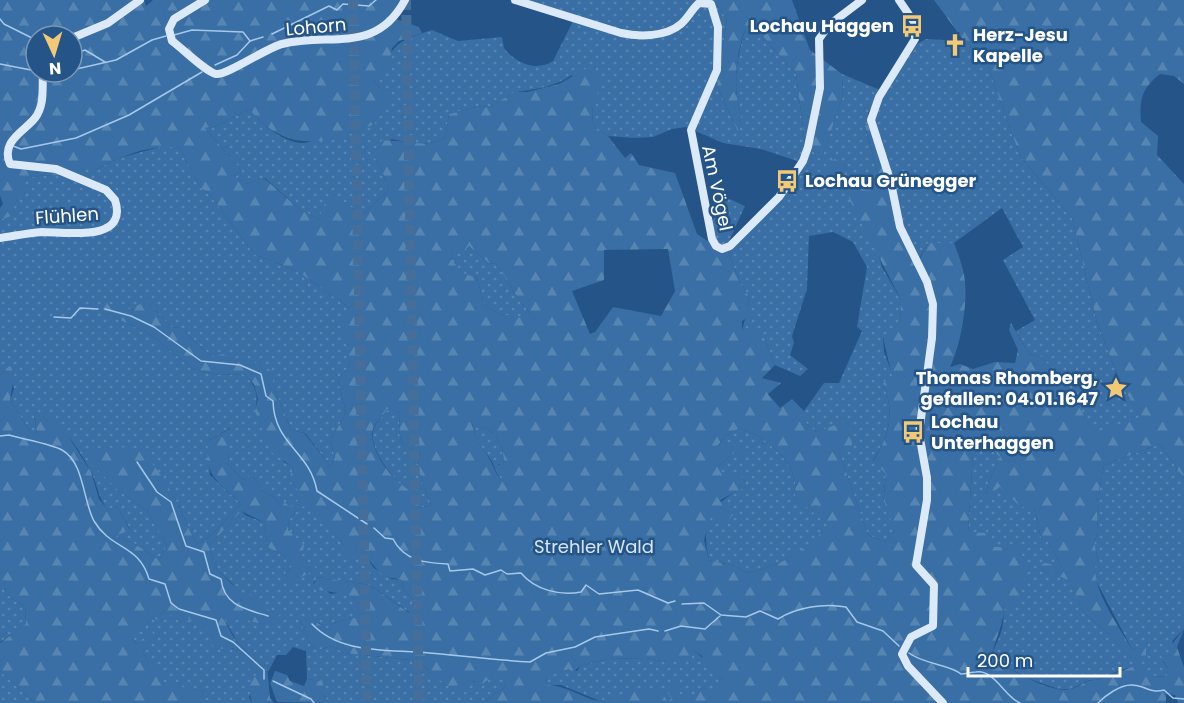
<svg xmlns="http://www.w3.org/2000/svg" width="1184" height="703" font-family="Poppins,sans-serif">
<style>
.grass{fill:url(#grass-dots)}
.forest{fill:url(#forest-firs);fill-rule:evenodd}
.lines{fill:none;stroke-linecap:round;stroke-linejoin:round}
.stream{stroke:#a5c8ea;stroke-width:1.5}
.highway-tunnel{stroke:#466e9a;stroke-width:10;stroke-dasharray:10 5;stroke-linecap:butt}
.secondary{stroke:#dbe9f8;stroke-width:8}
.labels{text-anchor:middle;stroke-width:5;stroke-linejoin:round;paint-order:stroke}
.poi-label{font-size:18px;font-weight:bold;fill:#fff;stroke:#255488;text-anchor:start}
.street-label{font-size:18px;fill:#fff;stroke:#255488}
.park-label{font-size:18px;fill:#d5e6f7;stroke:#255488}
</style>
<defs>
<pattern id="grass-dots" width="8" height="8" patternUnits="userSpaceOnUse" patternTransform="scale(1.5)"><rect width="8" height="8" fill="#396fa4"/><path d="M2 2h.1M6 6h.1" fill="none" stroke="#5785b2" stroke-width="1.8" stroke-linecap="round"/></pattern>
<pattern id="forest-firs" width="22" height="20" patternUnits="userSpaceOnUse" patternTransform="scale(1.5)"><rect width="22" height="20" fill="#396fa4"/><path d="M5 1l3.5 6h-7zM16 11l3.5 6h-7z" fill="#5785b2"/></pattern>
</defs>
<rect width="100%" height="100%" fill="#255488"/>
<!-- grass -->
<g class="grass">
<path d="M519,0H713L727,19L717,86L738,132C744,112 739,115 737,96C734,72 739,50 746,27L760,33L796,74L805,143L821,159L843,96L842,74L880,90L868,113L870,124L865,127L881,186L858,187L848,177L844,163L833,173L840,181L876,247L882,267L901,300L900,321L887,338L883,337L884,352L893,376L883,383C895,411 890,436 873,460L886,474L884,491L897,528L885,542L868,535L840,455L825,429L816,432L804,421V411L824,383H839L862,331L857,327L867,267L853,242L833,232L809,236L807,289L792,336L794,343L790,355L808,369L800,376L775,365L765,340L742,331L750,298L740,283L728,251L778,201L800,162L761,149L723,143L686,127L672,129L653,137L634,138L608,136L593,125L592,105L572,75C554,87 537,89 516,92C508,94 498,103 490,107L480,106L449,114L445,138C428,147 410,144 392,139L372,154L380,165L389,190L362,215L342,201L318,219L298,208L265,178L246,184L234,176L241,170L205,128L217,126L249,109C262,125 291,150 312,141C327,135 364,100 379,88L374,80C396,46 390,43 432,30L458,41L502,37L504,48C515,63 536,72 553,61L574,19Z"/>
<path d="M926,39L964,41L986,61L1020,156L1072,218L1097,322L1121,385L1143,416L1094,435L1077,403L1042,357L1029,354L1016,331L1035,320L1003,260L1023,247L1002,208L954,243H928L918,260L908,242L874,127V111L917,44Z"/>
<path d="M167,145L180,148L200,187L210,195L254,254L297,271L351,309L347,344L350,365L338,380L346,413L330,441L335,457L331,467L305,433L291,430L274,387L235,361L212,357L181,328L171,327L147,302L134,310L112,306L108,314L151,335L193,369L219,375L243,374C256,385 259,394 255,411L284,462L294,467L289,480L304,496L290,508L280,506L275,498L264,492L252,475L243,480L228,464L230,428L208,441L210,475L241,504L212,534L198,544C189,533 187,523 181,510C171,489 155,470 141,452L106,477L117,489L147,511L167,545L159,560L132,542L114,536L130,529L117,506L108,510C98,498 98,486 91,472C81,452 58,415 34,413L37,435L31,433L10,400L14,389L8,367L0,375V220L11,215L24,180C45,171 72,179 90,164L97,169L119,158Z"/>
<path d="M725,197L745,206L730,239L731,242L723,246L716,243L712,222Z"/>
<path d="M469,246L489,263L496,264C509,280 515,298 530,313L529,320L500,314L484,305L477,278L463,274L449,258L453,251Z"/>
<path d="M388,409L400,413C399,437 396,444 421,453L417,468L431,505L419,508C407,489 365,454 374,428C376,422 384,414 388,409Z"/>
<path d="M472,423C495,431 503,439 504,464H498L504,482C495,475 496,466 489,457C480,446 475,438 472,423Z"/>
<path d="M738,429C759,431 788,456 794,477C796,483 795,491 795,497L830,526C800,553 786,564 747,573L735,566L709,560C700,522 712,502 747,486L722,477L719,466L734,453L744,457L730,446L718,447L724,436Z"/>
<path d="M974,437L1000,457L988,483L986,496L1000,487L1034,509L1042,541H1048L1061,566H1039L1042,570L1069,579L1083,612L1110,635L1131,659L1136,650L1132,649L1094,577V566L1098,560L1094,541L1098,533L1097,501L1104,465L1160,444L1184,478V629L1173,640L1170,655L1163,661L1168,670L1167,677L1150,676L1126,668L1096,680H1089L1071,689H1058L1030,679L991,659C993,648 998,642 1001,632C1009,606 996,573 991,547L968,533Z"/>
<path d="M309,502L344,545L367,558L374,568L392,579L402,580L403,588L414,601L410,613L370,585L318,577L313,583L331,594L343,592L356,599V617L333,623L329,631L319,623L300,621L312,646L318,650L332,646L344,653L420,661L431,674L482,683L493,676H508L505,687L482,703H329L321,691L322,681L307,679L306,651L293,647L286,655H277L268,672L267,666L253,663C249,650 239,647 234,636C229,627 225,620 218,612L267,610L242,601L236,595L233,584L217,570L209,546L241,510L245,515L265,523L267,547L289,558L293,565L285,574L290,582C304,561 306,550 288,530C288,514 296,511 309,502Z"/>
<path d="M4,578L6,594L25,607L26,625L0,642V580Z"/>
<path d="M164,611L188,618L196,625H204L226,647L242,651L258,672L249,697L252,703H200L204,691L164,685V671L149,663L143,653L156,637L136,644L133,638L153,618L163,622L160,615Z"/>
<path d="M694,651C708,660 711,674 726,682L718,691L702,688L697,694H680L667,701L622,698L600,701L561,685H547L546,676L569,669L577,671L580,666L608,659L646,658L667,662Z"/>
<path d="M0,671L35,703H0Z"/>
</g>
<!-- forest -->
<g class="forest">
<path d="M0,0H144L146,6L153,0H405L393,18L419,27L422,33L399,41L392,48L388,69L374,80L379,88L395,100L378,109L375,124C326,144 287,155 249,109L217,126L205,128L241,170L234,176L246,184L264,178L298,208L318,219L328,197L342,201L362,215L389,190L380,165L372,154L381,141C404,138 423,150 445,138L449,114L480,106L490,107L514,92H527L559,84L594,64L601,86L592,105L593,125L608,136L625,158L631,153L639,165L675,173L697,234L709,242L715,250L728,251L740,283L750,298L748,306L751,315L742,321V330H757L765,340L775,365L762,378L781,383L768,394L780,408L792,399L804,411V421L816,432L849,420L852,445L840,455L868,535L885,542L897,528C883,513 883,494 886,474L873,461C890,436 895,411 883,383L892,376L883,337H887L900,321L901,300L840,181L826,168L827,163L835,159L844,163L848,177L858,187L881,186L865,126L870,124L891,183L900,227L918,262L928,243H954C958,253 962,264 964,275C969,299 961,345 950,367L960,364L973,369L995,362L1015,363L1018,350L1009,330L1011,323L1029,354L1042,357L1077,403L1094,434L1142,416L1121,385L1097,322L1072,218L1020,156L986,61L964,41L934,0H1184V84L1174,76L1160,74C1142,88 1139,100 1141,122L1158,136L1157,155L1184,184V478L1160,444L1104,465L1097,501L1098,533L1094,541L1098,560C1085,580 1121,630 1132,649L1136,650L1142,645L1146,648V655L1141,660H1131L1110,635L1083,612L1069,580L1042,570L1038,566L1045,563L1061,566L1048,541H1042L1034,509L1021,507L1000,487L986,497L988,483L1000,457L974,438L968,532L986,533L991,547H1018L1028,567L1017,601L1004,610C1002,630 994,641 991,659C1010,668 1050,694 1070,689C1081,687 1085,679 1096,680L1141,664L1150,676L1166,677L1168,670L1159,652L1162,650L1166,656L1170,655L1169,648L1184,629L1177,647L1184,667V703H1178L1175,695L1166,694V703H482L505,687L507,676H493L482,684L473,681L462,696L431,674L420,661L344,653L332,646L318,650L312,646L300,621L308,617L329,630L333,623L356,617V599C342,591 327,593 311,588L318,577L370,585L409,613L414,601L403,588L402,580L383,576L367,558L343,557L344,545L309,503C296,511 288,514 288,530L304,545L301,564L315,561V570L290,583L285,574L293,565L289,558L267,547L265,523L241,511L209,546L217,570L233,585L241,601L250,593L254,601L265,604L268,610L281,613L270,626L219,613C226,621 229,630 235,639C242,649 249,651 253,663L267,666L270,698L274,703H252L248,685L258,672L246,668L247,658C240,648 229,646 218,650L211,644L209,632L204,625L196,626L188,618L179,621L164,611L160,615L164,623L153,618L133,639L136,644L152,632L156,638L143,653L149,663L160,665L164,671V685L177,682L181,687L204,691L200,703H35L0,671V643L26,624L25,607L6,594L4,579L0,580V375L8,367L16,364L10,400L31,433L37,434L34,413L43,414L60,423L91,472L99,499L108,510L117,506L130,530L115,536L132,542L159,560L167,545L147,511L117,489L89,462L85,452C101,449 126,443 141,452C154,461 174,496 181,510C187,523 189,533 198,544L212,534L241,504C217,479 205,479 208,441L231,428L228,464L243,480L252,475L264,492L275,498L280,506L283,501L290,507L303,496L289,480L293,467L271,452L255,411L258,399L254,384L243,374L219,375L193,369L151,335L108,314L103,309L107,303L134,310L135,306L147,302L171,327L181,328L212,357L223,354L235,361L244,357L272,371L274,387L291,430L304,433L331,467L335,457L330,441L346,413L338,380L350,365L341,320L351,309L297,271L254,254L210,195L200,187L180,148C152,143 121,156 97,169L90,165C70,181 47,170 25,180L28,193L17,199L11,216L0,220V208L3,204L0,195ZM36,36H72V72H36ZM469,246L489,263L496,264C509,280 515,298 530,313L528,319L500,314L484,305L477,278L463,273L450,258L453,251H463ZM668,249L675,291L661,316L613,307L595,332L590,334L572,291L604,280V250ZM387,409L400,413C399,437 396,444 421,453L417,468L431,505L419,508L416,493C397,488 367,450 373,429C375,422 384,415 387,409ZM472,424C495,430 503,440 504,463L498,465L503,481C495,475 495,468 490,460C483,447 475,440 472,424ZM738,429C759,431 788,456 794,477C796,483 795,491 795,497L829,526C800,553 786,564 747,573L735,566L709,560L704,540L711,517L725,523L733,515L720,500L747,486L739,472L723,476L719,466L734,453L745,458L742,446H718L724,436ZM694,651L702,656L703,665L725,682L718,690L702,688L696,694H680L677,684L671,683L667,690L671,699L667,701C653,673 623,700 601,701C587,701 567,685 547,685L546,677L569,669L572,673L580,666L608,659L646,658L667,662L691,659Z"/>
<path d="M713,0H792L810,50L842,74L843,96L821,160L805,143L796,74L760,33L746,27C738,49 734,73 737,97C740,116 744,111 739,134L717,86L727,19Z"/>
<path d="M275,671L287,675L290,681L304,686L307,679L322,681L324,688L321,691L329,703L277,702L270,683Z"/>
</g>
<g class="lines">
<!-- stream -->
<g class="stream">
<path d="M0,19L4,24L36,40"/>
<path d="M272,34L329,6L337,10L343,4L369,6L376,0"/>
<path d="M174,35L192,30L243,32L250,41L263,37"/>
<path d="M72,55L85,50L105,62"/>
<path d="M0,64L36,71"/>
<path d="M215,65L237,55L250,41"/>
<path d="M72,70L116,60L152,40L166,36"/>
<path d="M48,72H60"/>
<path d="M13,146L21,149L76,138L129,115L202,72"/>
<path d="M105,309L131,316L154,327L201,361L240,365L261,374L266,396L273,401C274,445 310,451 317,491L367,524"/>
<path d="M54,317L71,318L80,308L98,309"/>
<path d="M0,436L9,435C22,439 52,444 62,450C84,462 83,501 94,521C111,550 139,544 149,579L165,584L171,603L179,609L216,620L221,636L233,642L264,670V679"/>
<path d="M137,462L157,492L171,502L186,546L204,552L210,574L221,579C224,606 246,609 268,616"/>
<path d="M374,528L385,538L393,539C404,561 426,563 448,564L450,571L473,569L485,575L501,570L507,574L521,573C535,590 560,596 581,592L586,585L599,594L638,590L668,603L675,601"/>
<path d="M682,604L704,603L721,615L746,617L760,611L778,619C797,607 824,603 846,607L857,622L883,631L899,646"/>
<path d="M312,624C341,655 390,649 429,653C463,656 496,660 530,662L546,653L575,647L595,637L649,629L658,631"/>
<path d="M665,631L681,626L705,629L720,616"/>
<path d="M909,653C923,664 951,665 961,674C966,674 971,672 976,672C994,669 1005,697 1020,703"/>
<path d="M273,681L311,699L314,703"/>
<path d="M1098,703C1106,695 1120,685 1131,685C1145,685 1150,694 1164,690L1173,698L1184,699"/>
</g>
<!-- highway-tunnel -->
<g class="highway-tunnel">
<path d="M353,0L367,703"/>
<path d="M406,0L419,703"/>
</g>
<!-- secondary -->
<g class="secondary">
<path d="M205,0L174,19L169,29L172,41C182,48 206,72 216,74C226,76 266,48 282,44C330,32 376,55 405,0"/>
<path d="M515,0L621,33C639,37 666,37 681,24C688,18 692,9 699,3L711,4L718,27L717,70L691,130L712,239L716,246L722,249L730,246L779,197L803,161L808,147L820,88L819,39L829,25L862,0"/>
<path d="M899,0L914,22L915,39L879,97L871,120L891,183L900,227L927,282L933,304L932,338L919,433L927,478V500L916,565L934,585L933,626L911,637L902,654L908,666L943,703"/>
<path d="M72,38L108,23L140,0"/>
<path d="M0,238C14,236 28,233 42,232C66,232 129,243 115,200L106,190L56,169L10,164C0,141 25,131 35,118C45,105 42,88 43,72"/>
</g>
</g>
<!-- icons -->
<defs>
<g id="bus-bare" transform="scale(1.8)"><path d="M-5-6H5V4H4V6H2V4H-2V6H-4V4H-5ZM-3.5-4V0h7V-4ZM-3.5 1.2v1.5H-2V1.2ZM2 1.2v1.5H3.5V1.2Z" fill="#f3c975" stroke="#255488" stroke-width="2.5" paint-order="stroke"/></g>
<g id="church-bare" transform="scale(1.8)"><path d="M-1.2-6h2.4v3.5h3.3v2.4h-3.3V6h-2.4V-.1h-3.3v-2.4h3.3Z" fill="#f3c975" stroke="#255488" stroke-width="2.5" paint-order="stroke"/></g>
<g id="sight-bare" transform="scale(1.8)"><path d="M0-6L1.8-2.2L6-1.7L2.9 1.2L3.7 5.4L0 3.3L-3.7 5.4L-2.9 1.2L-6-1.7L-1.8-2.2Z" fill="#f3c975" stroke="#255488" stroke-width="2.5" paint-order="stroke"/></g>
</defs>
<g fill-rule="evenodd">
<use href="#bus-bare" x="912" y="26"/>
<use href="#church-bare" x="955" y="45"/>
<use href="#bus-bare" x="787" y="181"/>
<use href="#sight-bare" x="1116" y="388"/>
<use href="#bus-bare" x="913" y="432"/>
</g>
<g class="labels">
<!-- poi labels -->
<g class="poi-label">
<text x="894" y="32" text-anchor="end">Lochau Haggen</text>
<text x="973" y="41">Herz-Jesu<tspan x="973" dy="21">Kapelle</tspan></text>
<text x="805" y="187">Lochau Grünegger</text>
<text x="1098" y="384" text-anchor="end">Thomas Rhomberg,<tspan x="1098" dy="21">gefallen: 04.01.1647</tspan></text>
<text x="931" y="428">Lochau<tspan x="931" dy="21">Unterhaggen</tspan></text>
</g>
<!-- street labels -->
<g class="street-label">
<text transform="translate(316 27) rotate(-5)" y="6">Lohorn</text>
<text transform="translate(717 188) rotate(78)" y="6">Am Vögel</text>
<text transform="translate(67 216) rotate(-4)" y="6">Flühlen</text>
</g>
<!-- park labels -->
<g class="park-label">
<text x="594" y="553">Strehler Wald</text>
</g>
</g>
<!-- north arrow -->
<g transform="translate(54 54) rotate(176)"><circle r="28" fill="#255488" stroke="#7c98b8" stroke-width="1.5"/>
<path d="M0-4.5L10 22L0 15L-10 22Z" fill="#f3c975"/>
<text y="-9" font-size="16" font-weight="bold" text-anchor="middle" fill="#ffffff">N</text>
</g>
<!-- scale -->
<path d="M968 667v9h152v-9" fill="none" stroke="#ffffff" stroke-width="3"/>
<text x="977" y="667" font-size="18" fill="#ffffff" stroke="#255488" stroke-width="4.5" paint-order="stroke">200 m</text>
</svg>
